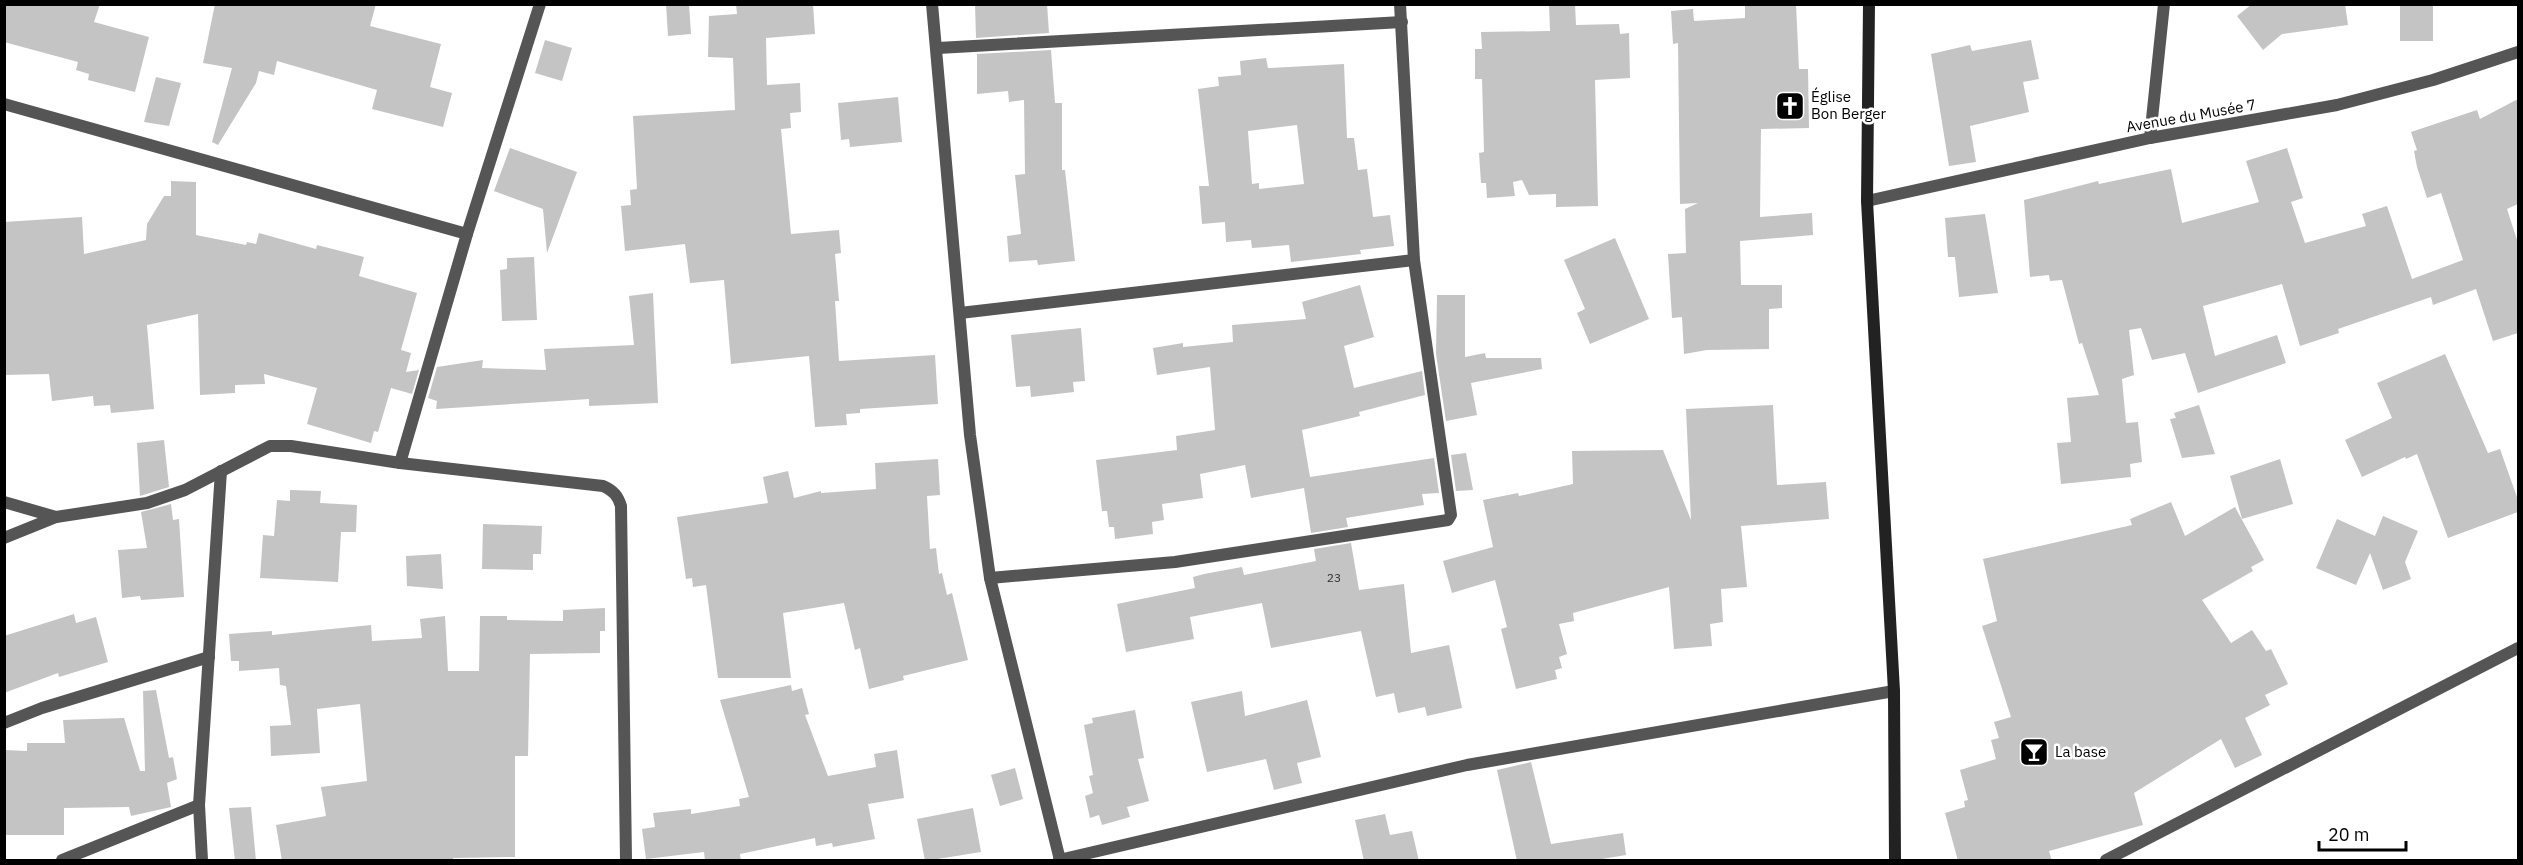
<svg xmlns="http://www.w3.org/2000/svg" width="2523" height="865" font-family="'IBM Plex Sans',sans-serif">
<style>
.building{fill:#c4c4c4;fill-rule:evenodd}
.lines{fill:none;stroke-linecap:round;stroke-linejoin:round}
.street{stroke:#555;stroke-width:12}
.secondary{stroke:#222;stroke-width:12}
.labels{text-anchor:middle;stroke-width:5;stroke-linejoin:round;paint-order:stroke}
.number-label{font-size:12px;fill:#313131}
.poi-label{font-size:15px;fill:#000;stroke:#fff;text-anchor:start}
.street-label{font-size:15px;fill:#000;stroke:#fff}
</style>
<rect width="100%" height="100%" fill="#fff"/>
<!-- building -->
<g class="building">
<path d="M4,4H100L94,22L149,37L135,92L88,80L89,74L76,70L78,62L4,42Z"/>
<path d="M215,4H376L370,26L441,44L430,87L452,93L443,127L372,109L377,90L277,61L274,75L259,71L256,83L218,145L212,142L232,68L203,63Z"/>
<path d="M666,4H689L691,34L668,36Z"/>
<path d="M736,4H813L815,34L766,38L767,85L800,83L801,112L790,113L791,128L781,129L791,234L839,230L841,253L835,254L839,301H835L839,361L935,355L938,404L860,409V413L846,414L847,425L815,427L809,356L731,364L724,280L690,283L685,244L625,251L621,206L631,205L630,190L637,189L633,116L735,110L733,58L708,57L709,16L737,14Z"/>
<path d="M975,4H1047L1049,33L976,38Z"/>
<path d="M1549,4H1575L1576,25L1619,24L1620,34L1629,33L1630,78L1595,80L1598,206L1556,207V194L1529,195L1522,180L1513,182L1515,196L1487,198L1486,183H1481L1479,153L1484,152L1482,79H1475V49H1482L1481,32L1550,31Z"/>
<path d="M1796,4L1799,69H1808L1809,128L1761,129L1760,217L1812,213L1813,235L1740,241L1741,285H1782V308L1769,309V349L1707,350L1684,354L1682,317L1672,318L1668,254L1686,253L1685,209L1698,203L1680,204L1678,43L1673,44L1671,11L1693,9L1694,21L1745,18V6Z"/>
<path d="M2252,4H2345L2348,25L2282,34L2263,50L2237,16Z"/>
<rect x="2400" y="4" width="33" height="37"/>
<path d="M545,40L572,48L562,81L535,73Z"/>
<path d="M2031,40L2039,79L2023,82L2029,112L1970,126L1976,162L1949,166L1931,54L1970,45L1972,51Z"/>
<path d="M1051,50L1055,103H1062V170H1065L1075,261L1038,265L1037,260L1009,262L1007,236L1021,234L1015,175L1025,174L1024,100L1009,102L1008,91L977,94V54Z"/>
<path d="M1266,58L1268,68L1344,64L1347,138H1354L1358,170L1367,169L1373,217L1390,215L1394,246L1360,250L1361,254L1291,262L1289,245L1252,248L1251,240L1226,242L1225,222L1202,224L1199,186H1209L1198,89L1219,86L1218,77L1241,75L1240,61ZM1297,125L1304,184L1259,189V183L1252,184L1248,131Z"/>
<path d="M156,77L181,83L169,126L144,122Z"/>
<path d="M898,97L902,142L850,147L849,139L841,140L838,103Z"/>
<path d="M2518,99V204L2507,209L2518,243V333L2493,341L2476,289L2433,305L2431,297L2338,329L2339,333L2300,346L2282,284L2203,306L2215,356L2277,335L2286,363L2198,393L2185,353L2152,360L2141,328L2129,330L2134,375L2122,379L2126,423L2138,422L2142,462L2130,464L2131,477L2061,484L2057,443L2071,442L2067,398L2099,395L2082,343L2079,344L2062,280L2050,281L2049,275L2030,277L2024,200L2098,181L2099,184L2171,169L2182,223L2259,202L2246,161L2287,148L2303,198L2291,202L2305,243L2366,226L2362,214L2387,206L2412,279L2463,260L2441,193L2427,198L2417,167L2414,151L2417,150L2411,132L2477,110L2480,119Z"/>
<path d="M510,148L577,172L547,253L543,209L494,191Z"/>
<path d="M171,181L196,182V235L246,245L247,242L256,244L259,233L316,249L317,245L364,257L359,276L417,293L401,350L411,353L406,372L419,370L412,394L391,388L378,432L374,431L371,443L307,424L317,388L264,374L265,384L235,385V393L200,395L198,314L147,325L154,409L111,413L110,405L94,406L93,396L52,401L49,374L4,375V222L82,217L84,254L146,240L147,224L164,196H171Z"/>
<path d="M1985,214L1998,293L1959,297L1955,257H1948L1945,218Z"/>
<path d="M1615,238L1649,319L1590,344L1577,313L1585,309L1564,260Z"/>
<path d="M534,257L537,320L502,321L500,270L507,269V258Z"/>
<path d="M1360,285L1374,337L1344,346L1354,388L1422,371L1425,395L1359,412L1360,416L1302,430L1310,477L1434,458L1439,493L1422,494L1424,505L1346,518L1348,527L1311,533L1304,488L1251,498L1245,465L1200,474L1203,498L1162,504L1164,520L1152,522L1153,534L1115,539L1114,527H1109L1107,511H1102L1096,460L1177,450L1176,436L1215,430L1210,367L1157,375L1153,348L1183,343V347L1233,342L1232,325L1306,319L1302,302Z"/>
<path d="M653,293L658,403L589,406V399L436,409L437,401L428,398L437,367L483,360L482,368L546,370L544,349L634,345L629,296Z"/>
<path d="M1437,295H1465V357L1485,353L1486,358H1541L1542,369L1471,383L1477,415L1446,421L1436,354Z"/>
<path d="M1081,328L1085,381L1073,382L1074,392L1031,397L1030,386L1016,387L1011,335Z"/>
<path d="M2445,354L2488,453L2500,449L2518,500V512L2448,538L2417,454L2406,459L2405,457L2362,477L2345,440L2392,418L2377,383Z"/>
<path d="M1773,405L1777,485L1826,482L1829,519L1741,526L1747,587L1721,589L1723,622L1710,624L1712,646L1674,649L1669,587L1573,613L1574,621L1559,624L1567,654L1559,657L1562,668L1555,670L1557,679L1516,689L1501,629L1507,627L1495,580L1452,593L1443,561L1493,547L1483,500L1518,493L1519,496L1573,484L1572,451L1663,450L1691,520L1686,409Z"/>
<path d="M2199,405L2215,454L2182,458L2170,419L2176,418L2174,413Z"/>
<path d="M164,440L169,487L140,496L137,443Z"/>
<path d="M1466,453L1473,490L1456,491L1451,455Z"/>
<path d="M938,459L940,495L927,496L930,549L936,548L939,574L942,573L947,595L952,593L968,660L903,676L904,680L869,689L860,648L855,650L844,603L783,613L791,678H718L706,585L693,587L692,578L686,579L677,517L768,503L763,477L788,471L794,498L821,491V493L876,489L875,463Z"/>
<path d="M2280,459L2293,504L2242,519L2230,476Z"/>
<path d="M290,490L321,491L320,503L357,505L356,532H341L338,582L260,578L263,535L274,536L277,500L290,501Z"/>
<path d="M2171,502L2185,536L2235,507L2264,560L2251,567L2253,571L2202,600L2231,643L2252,630L2266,651L2271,649L2288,684L2265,695L2270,705L2245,718L2262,755L2235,768L2221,739L2134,793L2143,825L2049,851L2052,861H1958L1945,813L1965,807L1964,801L1968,800L1960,770L1996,759L1991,740L1999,738L1994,722L2011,717L1982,626L1997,621L1983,559L2132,525L2130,519Z"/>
<path d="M171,504L173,520L179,519L184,597L141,600L140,596L122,598L118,550L147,548L141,512Z"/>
<path d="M2383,516L2418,531L2405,562L2411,579L2383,590L2370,553L2356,585L2316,568L2337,519L2375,536Z"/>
<path d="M483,524L542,526L541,554H533V570L482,569Z"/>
<path d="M1351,543L1359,590L1404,584L1411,653L1449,645L1462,708L1427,716L1425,707L1398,713L1394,693L1376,697L1361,631L1271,648L1262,603L1190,617L1194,639L1126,652L1117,604L1195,588L1193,577L1204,574L1242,567L1244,575L1316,561L1314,549Z"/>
<path d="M441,554L443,589L407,586L406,556Z"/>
<path d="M605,608V631H600V653L530,654L528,756H515V857L453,858V861H282L276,825L326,816L321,787L367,781L360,704L317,709L320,753L271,756L270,726L291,725L286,686L280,685L279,668L239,671V661H231L229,634L272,631V635L371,625L372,641L422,638L420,619L445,616L448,671H479L480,616H507V620L563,621V610Z"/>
<path d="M74,614L76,623L96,617L108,662L59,677L58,673L4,693V636Z"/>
<path d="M791,685L792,691L802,688L809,714L805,715L828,776L876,767L874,754L897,750L904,798L868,804L875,839L833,847L832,843L816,846L815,838L740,854L741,861H705L704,852L646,859L642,829L655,827L653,813L691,809V814L740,806L739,799L749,797L720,700Z"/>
<path d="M156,690L169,758L173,757L177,779L167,783L171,807L131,816L129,807L64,808V835H4V750L27,751V743H65L63,720L124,718L140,771H145L143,691Z"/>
<path d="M1242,691L1245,716L1307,700L1321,757L1297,763L1302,783L1274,790L1266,759L1207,772L1191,702Z"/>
<path d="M1135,710L1144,758L1138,759L1149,801L1127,807L1130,817L1102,825L1099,815L1090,818L1085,796L1093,793L1089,776L1093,775L1084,725L1093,723L1092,718Z"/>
<path d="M1531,762L1551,844L1623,833L1626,855L1590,861H1517L1497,770Z"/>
<path d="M1015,768L1023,799L1000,806L991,775Z"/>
<path d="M251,807L256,861H235L229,808Z"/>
<path d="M973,808L981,852L925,861L917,819Z"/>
<path d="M1385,814L1390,835L1412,831L1419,861H1364L1355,820Z"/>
</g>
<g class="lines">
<!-- street -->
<g class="street">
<path d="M932,4L970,435L990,578L1060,860"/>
<path d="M938,48L1402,22"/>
<path d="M4,104L467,234"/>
<path d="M2150,138L2164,4"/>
<path d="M1867,201L2150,138L2337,105L2433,80L2518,52"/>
<path d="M960,313L1414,260"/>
<path d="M400,463L467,234L540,4"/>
<path d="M4,502L56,517"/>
<path d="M4,538L56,517L147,503L185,490L270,446H291L400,463L603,486C614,491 618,496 621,506L626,860"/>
<path d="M990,578L1175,562L1448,520L1451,515L1414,260L1400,4"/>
<path d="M4,723L42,708L209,657"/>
<path d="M62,860L199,805"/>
<path d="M202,860L199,805L221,471"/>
<path d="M1059,860L1467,765L1894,691"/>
<path d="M2106,860L2518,648"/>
</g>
<!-- secondary -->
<path class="secondary" d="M1869,4L1867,201L1894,691L1895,860"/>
</g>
<!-- icons -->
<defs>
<g id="church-square" transform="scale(1.5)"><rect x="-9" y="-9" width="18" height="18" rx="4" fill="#000" stroke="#fff"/><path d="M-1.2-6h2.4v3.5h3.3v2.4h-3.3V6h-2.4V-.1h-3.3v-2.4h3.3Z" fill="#fff"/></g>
<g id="bar-square" transform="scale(1.5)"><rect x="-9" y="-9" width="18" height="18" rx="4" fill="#000" stroke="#fff"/><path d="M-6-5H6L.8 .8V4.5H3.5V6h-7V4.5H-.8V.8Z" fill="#fff"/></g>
</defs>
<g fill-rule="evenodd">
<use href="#church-square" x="1790" y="106"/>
<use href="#bar-square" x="2034" y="752"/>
</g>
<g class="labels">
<!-- number labels -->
<g class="number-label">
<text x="1334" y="582">23</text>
</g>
<!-- poi labels -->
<g class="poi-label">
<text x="1811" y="102">Église<tspan x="1811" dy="17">Bon Berger</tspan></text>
<text x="2055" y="757">La base</text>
</g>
<!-- street labels -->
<g class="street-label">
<text transform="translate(2191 116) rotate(-10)" y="5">Avenue du Musée 7</text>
</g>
</g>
<!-- border -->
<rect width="2523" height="865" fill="none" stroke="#000000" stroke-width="12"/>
<!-- scale -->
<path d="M2319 841v9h87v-9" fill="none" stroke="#000000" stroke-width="3"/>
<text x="2328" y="841" font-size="18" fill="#000000" stroke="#ffffff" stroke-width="4.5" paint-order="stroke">20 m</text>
</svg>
